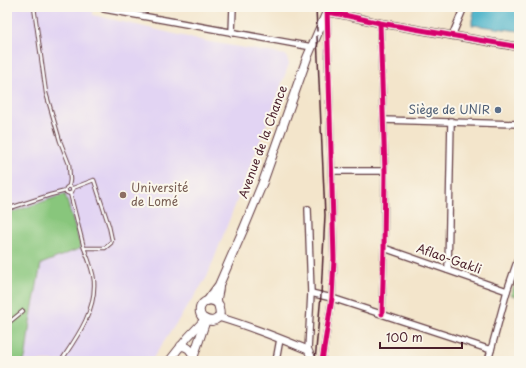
<svg xmlns="http://www.w3.org/2000/svg" width="526" height="368" font-family="'Playpen Sans',sans-serif">
<style>
.built{fill:#e2d4f3}
.green{fill:#88c67c;stroke:#697254}
.water{fill:#4bb3c9;stroke:#4a697a}
.lines{fill:none;stroke-linecap:round;stroke-linejoin:round}
.service-casing{stroke:#633d43;stroke-width:4.5}
.minor-casing{stroke:#633d43;stroke-width:8}
.tertiary-casing{stroke:#633d43;stroke-width:9}
.primary-casing{stroke:#633d43;stroke-width:10}
.service{stroke:#fff;stroke-width:2.5}
.minor{stroke:#fff;stroke-width:5.5}
.tertiary{stroke:#fff;stroke-width:7}
.primary{stroke:#fff;stroke-width:8}
.rail{stroke:#4a1f2b;stroke-width:1.5}
.cycleway-casing{stroke:#fbf7ec;stroke-width:8}
.cycleway{stroke:#d6006c;stroke-width:5}
.service-dot{fill:#5c6f8a;stroke:#fbf7ec;stroke-width:1.5}
.education-dot{fill:#8d6e63;stroke:#fbf7ec;stroke-width:1.5}
.labels{text-anchor:middle;stroke-width:4;stroke-linejoin:round;paint-order:stroke}
.service-label{font-size:12px;fill:#4e5e75;stroke:#fbf7ec;text-anchor:end}
.street-label{font-size:12px;fill:#4a1f2b;stroke:#fbf7ec}
.education-label{font-size:12px;fill:#785e54;stroke:#fbf7ec;text-anchor:start}
</style>
<rect width="100%" height="100%" fill="#fbf7ec"/>
<filter id="ink" filterUnits="userSpaceOnUse"><feTurbulence type="fractalNoise" baseFrequency=".025" numOctaves="2"/><feDisplacementMap in="SourceGraphic" scale="8" xChannelSelector="R" yChannelSelector="G"/><feConvolveMatrix kernelMatrix="1 2 1 2 8 2 1 2 1" color-interpolation-filters="sRGB"/></filter>
<filter id="wash" filterUnits="userSpaceOnUse"><feTurbulence type="fractalNoise" baseFrequency=".012" numOctaves="4" result="noise"/><feDisplacementMap in="SourceGraphic" scale="16" xChannelSelector="R" yChannelSelector="G"/><feGaussianBlur stdDeviation="0.9" result="paint"/><feColorMatrix in="noise" values="0 0 0 0 0 0 0 0 0 0 0 0 0 0 0 0 0 1.4 0 .05"/><feComposite in="paint" operator="in"/></filter>
<g filter="url(#wash)">
<rect width="100%" height="100%" fill="#f3e5cb"/>
<!-- built -->
<path class="built" d="M7,7H93V15L205,41L286,55L289,64L264,131L207,277L151,361H7Z"/>
<!-- green -->
<g class="green">
<path d="M65,194L81,248L41,264L30,322L26,354L24,361H7V214Z"/>
<path d="M519,271V297L511,295Z"/>
</g>
<!-- water -->
<path class="water" d="M475,7H519V31L472,25V20Z"/>
</g>
<g filter="url(#ink)">
<g class="lines">
<!-- service casing -->
<g class="service-casing">
<g id="service">
<path d="M34,7L46,93L60,141L69,164L70,180L69,186"/>
<path d="M90,7L103,9"/>
<circle cx="69" cy="190" r="3.5"/>
<path d="M70,193L84,248"/>
<path d="M7,209L50,195L66,191"/>
<path d="M7,324L23,311"/>
<path d="M61,361C77,337 96,311 94,281C93,270 88,258 84,248H105L111,243L112,240L109,226L94,180L73,188"/>
</g>
</g>
<!-- minor casing -->
<g class="minor-casing">
<g id="minor">
<path d="M104,7V9L312,47"/>
<path d="M380,23L385,171L384,248L382,314"/>
<path d="M232,33L233,7"/>
<path d="M452,36L464,7"/>
<path d="M383,120L519,124"/>
<path d="M332,171H385"/>
<path d="M384,248L507,291"/>
<path d="M448,270L451,121"/>
<path d="M311,293L332,298L491,350"/>
<path d="M308,350L311,293L308,209"/>
<path d="M276,361L280,339"/>
<path d="M322,361L332,298L334,259L327,13"/>
<path d="M488,361L507,291L519,256"/>
</g>
</g>
<!-- tertiary casing -->
<g class="tertiary-casing">
<g id="tertiary">
<path d="M327,12L344,15L380,23L519,47"/>
<path d="M218,317C249,326 279,338 308,350L313,361"/>
<path d="M169,361L188,337L205,319"/>
</g>
</g>
<!-- primary casing -->
<g class="primary-casing">
<g id="primary">
<path d="M208,300L219,285L244,228L263,182L307,58L329,7"/>
<path d="M219,305C208,293 193,308 203,318C206,320 209,321 212,321C225,318 218,307 217,300C217,296 219,291 219,287"/>
<path d="M181,346C188,346 191,350 194,357"/>
<path d="M192,361L206,320"/>
</g>
</g>
<!-- service -->
<use href="#service" class="service"/>
<!-- minor -->
<use href="#minor" class="minor"/>
<!-- tertiary -->
<use href="#tertiary" class="tertiary"/>
<!-- primary -->
<use href="#primary" class="primary"/>
<!-- rail -->
<g class="rail">
<path d="M316,7L317,31"/>
<path d="M315,361L321,295L325,215L317,36"/>
</g>
<!-- cycleway casing -->
<g class="cycleway-casing">
<g id="cycleway">
<path d="M327,12L344,15L380,23L519,47"/>
<path d="M380,23L385,171L384,248L382,314"/>
<path d="M322,361L332,298L334,259L327,7"/>
</g>
</g>
<!-- cycleway -->
<use href="#cycleway" class="cycleway"/>
</g>
</g>
<!-- markers -->
<circle class="service-dot" cx="498" cy="110" r="4"/>
<circle class="education-dot" cx="123" cy="195" r="4"/>
<g class="labels">
<!-- service labels -->
<g class="service-label">
<text x="490" y="114">Siège de UNIR</text>
</g>
<!-- street labels -->
<g class="street-label">
<text transform="translate(263 142) rotate(-70)" y="4">Avenue de la Chance</text>
<text transform="translate(449 259) rotate(19)" y="4">Aflao-Gakli</text>
</g>
<!-- education labels -->
<g class="education-label">
<text x="131" y="192">Université<tspan x="131" dy="14">de Lomé</tspan></text>
</g>
</g>
<!-- margin -->
<rect width="526" height="368" fill="none" stroke="#fbf7ec" stroke-width="24"/>
<!-- scale -->
<path d="M380 342v6h82v-6" fill="none" stroke="#4a1f2b" stroke-width="2"/>
<text x="386" y="342" font-size="12" fill="#4a1f2b" stroke="#fbf7ec" stroke-width="3" paint-order="stroke">100 m</text>
</svg>
